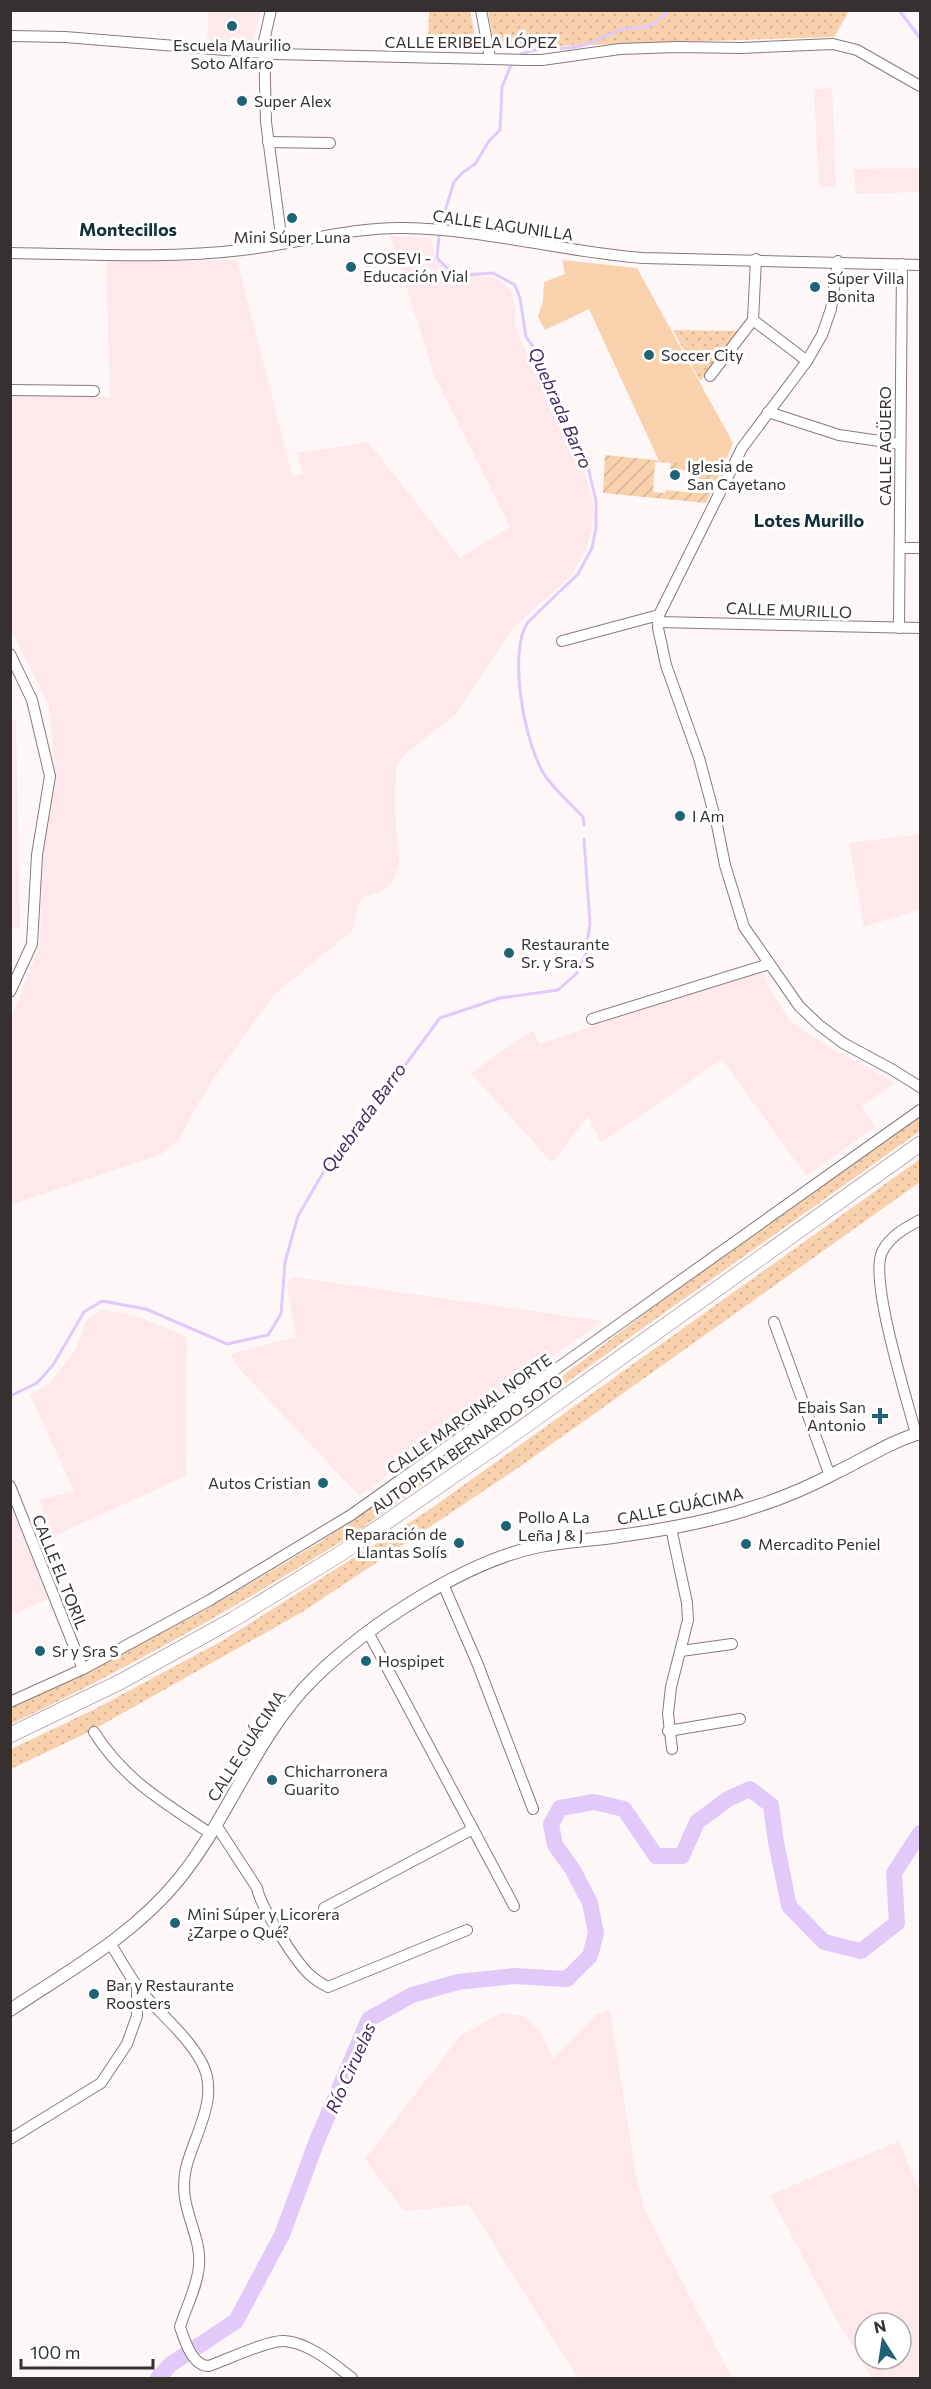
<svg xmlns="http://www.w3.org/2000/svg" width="931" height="2389" font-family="Commissioner,sans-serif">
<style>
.built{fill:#fde8eb;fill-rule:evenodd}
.grass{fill:url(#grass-dots)}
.garden{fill:url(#garden-furrows);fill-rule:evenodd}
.pitch{fill:#f9d1ad}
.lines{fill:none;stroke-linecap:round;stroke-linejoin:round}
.stream{stroke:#e1caf9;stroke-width:3}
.river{stroke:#e1caf9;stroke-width:16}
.minor-casing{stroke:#88797c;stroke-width:12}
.major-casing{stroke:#88797c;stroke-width:14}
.highway-casing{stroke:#88797c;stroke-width:16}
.minor{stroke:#fff;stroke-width:10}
.major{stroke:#fff;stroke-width:12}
.highway{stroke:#fff;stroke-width:15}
.poi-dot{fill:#206376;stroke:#fff;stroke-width:2}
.labels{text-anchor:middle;stroke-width:6;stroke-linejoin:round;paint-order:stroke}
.street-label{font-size:16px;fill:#363031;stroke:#fff}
.poi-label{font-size:16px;fill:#363031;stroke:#fff;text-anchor:start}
.neighbourhood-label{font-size:18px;font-weight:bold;fill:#12313a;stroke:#fff}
.water-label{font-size:18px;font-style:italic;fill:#472960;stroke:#fff}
</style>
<defs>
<pattern id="grass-dots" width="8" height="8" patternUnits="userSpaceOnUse" patternTransform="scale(1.5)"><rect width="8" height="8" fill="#f9d1ad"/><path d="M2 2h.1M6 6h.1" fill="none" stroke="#d6b495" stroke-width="1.8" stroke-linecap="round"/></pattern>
<pattern id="garden-furrows" width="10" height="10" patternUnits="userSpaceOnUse" patternTransform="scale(1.5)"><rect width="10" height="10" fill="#f9d1ad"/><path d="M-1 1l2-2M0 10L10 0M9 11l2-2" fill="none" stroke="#d6b495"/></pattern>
</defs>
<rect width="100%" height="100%" fill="#fef7f8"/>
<!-- built -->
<g class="built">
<path d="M209,11H261L252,45L207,42Z"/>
<path d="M832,87L836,187H819L814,90Z"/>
<path d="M920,168V192L856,194L854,169Z"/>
<path d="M390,236L431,238L435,259L448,270L463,276L477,275L499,279L511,290L515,305V323L520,339L536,369L544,396L585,473L593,504L592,531L584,553L570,577L513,628L457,713L408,752L396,765L395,810L399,864L393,882L383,891L365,897L358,904L353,930L274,995L223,1065L197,1105L179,1140L160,1155L11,1205V1019L40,944L42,859L56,778L49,706L11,630V396L110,397L106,261L237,260L292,475L303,474L297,453L368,442L460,558L510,527L435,377Z"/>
<path d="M11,719H16L20,928L11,929Z"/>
<path d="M920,834V909L864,927L849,843Z"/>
<path d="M761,970L769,988L790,1021L834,1050L896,1083L861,1106L875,1127L806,1176L722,1059L601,1143L588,1116L552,1163L471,1073L533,1030L539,1044Z"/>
<path d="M293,1277L602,1321L359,1496L234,1363L231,1354L296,1337L287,1284Z"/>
<path d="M102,1309L139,1317L187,1337L186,1476L49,1538L40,1500L74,1491L30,1395L50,1383L75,1351L87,1320Z"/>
<path d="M10,1499L48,1599L11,1615H10Z"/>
<path d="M610,2010L636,2176L644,2208L732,2378H578L469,2205L404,2211L365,2159L460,2036L501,2013L524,2016L540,2031L553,2059L597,2014Z"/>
<path d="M899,2141L920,2193V2378H872L831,2310L770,2195ZM865,2323H901V2359H865Z"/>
</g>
<!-- grass -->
<g class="grass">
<path d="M429,11H470L477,46L475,50L428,49Z"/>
<path d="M488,11H849L834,37L495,48Z"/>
<path d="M673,330L737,331L739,334L700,381Z"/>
<path d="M920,1117V1131L352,1535C241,1604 129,1668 11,1724V1708L86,1672L205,1610L317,1544L549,1386L660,1302Z"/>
<path d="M920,1159V1182L518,1468L304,1611L91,1731L11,1769V1749L93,1710L222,1641L426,1512Z"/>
</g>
<!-- garden -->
<path class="garden" d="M605,455L723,467L706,503L603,493ZM655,462L671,463L670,469L696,471L695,493L666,490L665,493L653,492Z"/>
<!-- pitch -->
<path class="pitch" d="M562,260L637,268L733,443L723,467L659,461L589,309L545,330L538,317L543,301L544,282L565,274Z"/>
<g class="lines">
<!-- stream -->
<g class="stream">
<path d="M899,10L920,38"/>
<path d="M521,54C539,46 557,50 576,47C593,44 607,34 624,29C632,27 643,29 651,25C658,22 663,16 669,10"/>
<path d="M440,227L454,182L462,173L475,164L489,141L500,130L502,87L511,65"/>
<path d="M439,234L437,258L448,269L463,275L493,273L515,285L520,298L526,337L538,353L546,386L589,471L596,501V528L592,548L578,574L528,622C507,651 525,748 546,777C556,791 571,804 583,817L584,825"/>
<path d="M10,1396L37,1383L53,1365L84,1312L102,1301L146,1309L227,1344L268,1335L281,1314L285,1262L298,1216L338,1147L406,1064L440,1018L500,998L558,990L576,974L585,956L590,924L584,839"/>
</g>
<!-- river -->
<path class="river" d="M158,2378L171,2364L236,2321L282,2235L316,2143L369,2019L412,1995L458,1982L514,1976L567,1979L590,1956L596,1933L590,1903L573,1870L555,1845L551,1824L560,1808L594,1802L624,1809L656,1856H682L697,1822L728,1799L750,1789L771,1805L776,1842L789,1906L824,1942L861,1951L897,1923L894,1873L920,1833"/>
<!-- minor casing -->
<g class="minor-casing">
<g id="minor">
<path d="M271,10L264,41L266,122L282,243"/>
<path d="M481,10L490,58"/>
<path d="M10,36L65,37L275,54L526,60H542L620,49L677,47L741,48L833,44L857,50L920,86"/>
<path d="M268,142L330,143"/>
<path d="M10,253C87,254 166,259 242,250C296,244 349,227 404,228C484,229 563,252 643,258L920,265"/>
<path d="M838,261L831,309L822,335L807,361L742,448L659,615L658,628L666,665L699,758L717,825L725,865L744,927L799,1006L819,1025L843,1043L893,1070L920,1087"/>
<path d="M753,320L807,361"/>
<path d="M710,376L753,320L756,259"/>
<path d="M10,390L94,391"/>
<path d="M768,412L839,435L900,444"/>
<path d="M900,548H920"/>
<path d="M658,622L920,628"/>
<path d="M899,628L902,264"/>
<path d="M562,641L659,615"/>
<path d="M10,654L32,700L50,776L37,855L32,944L10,992"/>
<path d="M592,1019L769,964"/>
<path d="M774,1322L830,1476"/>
<path d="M916,1434C907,1399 869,1280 882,1252C890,1236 905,1228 920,1220"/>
<path d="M10,1486L83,1669"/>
<path d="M671,1528L687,1603L688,1620L671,1687L668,1714L672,1749"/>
<path d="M443,1584L478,1665L533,1809"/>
<path d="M368,1632L514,1906"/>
<path d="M681,1651L732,1644"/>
<path d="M10,1702L83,1669L210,1600L351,1515L920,1110"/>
<path d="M668,1731L740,1719"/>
<path d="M94,1732C125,1781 164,1802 211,1834"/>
<path d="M216,1825L257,1888C260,1906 294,1959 308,1973C314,1979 322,1984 328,1987L467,1930"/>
<path d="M324,1908L473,1829"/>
<path d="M110,1943C119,1957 127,1972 137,1986C157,2012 186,2033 202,2063C220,2097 195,2133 186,2168C177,2208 202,2233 199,2266C197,2288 186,2307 180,2327C185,2341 192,2366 209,2366C226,2360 268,2340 284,2341C308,2342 334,2364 352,2378"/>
<path d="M10,2139L101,2083L127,2044L137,2016V1986"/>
</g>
</g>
<!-- major casing -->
<g class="major-casing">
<path id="major" d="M10,2010C70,1970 134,1935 179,1879C230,1816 256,1735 314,1678C368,1625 465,1561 540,1546C566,1541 593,1540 619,1536C663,1530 709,1522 751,1508C781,1499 811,1486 839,1471C866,1458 892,1441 920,1433"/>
</g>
<!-- highway casing -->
<g class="highway-casing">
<path id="highway" d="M10,1735L120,1682L234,1619L340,1554L505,1440L920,1144"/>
</g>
<!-- minor -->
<use href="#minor" class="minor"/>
<!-- major -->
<use href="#major" class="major"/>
<!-- highway -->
<use href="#highway" class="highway"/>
</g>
<!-- markers -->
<g class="poi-dot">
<circle cx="232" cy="26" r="6"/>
<circle cx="242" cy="101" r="6"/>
<circle cx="292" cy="218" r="6"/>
<circle cx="351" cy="267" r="6"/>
<circle cx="815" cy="287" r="6"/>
<circle cx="649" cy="355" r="6"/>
<circle cx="675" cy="475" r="6"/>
<circle cx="680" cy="816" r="6"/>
<circle cx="509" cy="953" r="6"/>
<path d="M877 1407h6v6h6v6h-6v6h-6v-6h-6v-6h6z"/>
<circle cx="323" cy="1483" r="6"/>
<circle cx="506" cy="1526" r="6"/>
<circle cx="459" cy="1543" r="6"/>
<circle cx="746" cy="1544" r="6"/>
<circle cx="40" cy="1651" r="6"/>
<circle cx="366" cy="1661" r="6"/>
<circle cx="272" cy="1780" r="6"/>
<circle cx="175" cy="1923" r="6"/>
<circle cx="94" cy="1994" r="6"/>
</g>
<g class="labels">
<!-- street labels -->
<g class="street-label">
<text x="471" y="48">CALLE ERIBELA LÓPEZ</text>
<text transform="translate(503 225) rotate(8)" y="6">CALLE LAGUNILLA</text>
<text transform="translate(885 446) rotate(-90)" y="6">CALLE AGÜERO</text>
<text transform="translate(789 610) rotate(2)" y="6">CALLE MURILLO</text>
<text transform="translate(469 1414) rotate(-35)" y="6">CALLE MARGINAL NORTE</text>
<text transform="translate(467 1444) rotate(-35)" y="6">AUTOPISTA BERNARDO SOTO</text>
<text transform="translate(680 1506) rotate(-12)" y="6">CALLE GUÁCIMA</text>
<text transform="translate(60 1572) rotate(68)" y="6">CALLE EL TORIL</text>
<text transform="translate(246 1746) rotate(-57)" y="6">CALLE GUÁCIMA</text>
</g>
<!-- poi labels -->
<g class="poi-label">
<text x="232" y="51" text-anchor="middle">Escuela Maurilio<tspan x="232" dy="18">Soto Alfaro</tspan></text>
<text x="254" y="107">Super Alex</text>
<text x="292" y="243" text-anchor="middle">Mini Súper Luna</text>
<text x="363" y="264">COSEVI -<tspan x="363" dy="18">Educación Vial</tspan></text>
<text x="827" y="284">Súper Villa<tspan x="827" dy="18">Bonita</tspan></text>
<text x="661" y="361">Soccer City</text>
<text x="687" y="472">Iglesia de<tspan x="687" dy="18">San Cayetano</tspan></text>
<text x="692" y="822">I Am</text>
<text x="521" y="950">Restaurante<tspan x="521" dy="18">Sr. y Sra. S</tspan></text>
<text x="866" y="1413" text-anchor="end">Ebais San<tspan x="866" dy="18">Antonio</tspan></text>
<text x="311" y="1489" text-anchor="end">Autos Cristian</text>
<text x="518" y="1523">Pollo A La<tspan x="518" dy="18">Leña J &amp; J</tspan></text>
<text x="447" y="1540" text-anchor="end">Reparación de<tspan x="447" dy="18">Llantas Solís</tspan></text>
<text x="758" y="1550">Mercadito Peniel</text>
<text x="52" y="1657">Sr y Sra S</text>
<text x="378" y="1667">Hospipet</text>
<text x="284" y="1777">Chicharronera<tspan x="284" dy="18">Guarito</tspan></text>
<text x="187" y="1920">Mini Súper y Licorera<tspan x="187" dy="18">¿Zarpe o Qué?</tspan></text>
<text x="106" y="1991">Bar y Restaurante<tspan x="106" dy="18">Roosters</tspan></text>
</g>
<!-- neighbourhood labels -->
<g class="neighbourhood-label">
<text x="128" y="236">Montecillos</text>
<text x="809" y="527">Lotes Murillo</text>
</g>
<!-- water labels -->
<g class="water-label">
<text transform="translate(560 408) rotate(66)" y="6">Quebrada Barro</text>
<text transform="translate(364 1118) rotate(-54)" y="6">Quebrada Barro</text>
<text transform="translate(351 2068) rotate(-66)" y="6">Río Ciruelas</text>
</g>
</g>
<!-- border -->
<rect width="931" height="2389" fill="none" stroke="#363031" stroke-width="24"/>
<!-- north arrow -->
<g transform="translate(883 2341) rotate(348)"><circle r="28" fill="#ffffff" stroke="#afacad" stroke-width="1.5"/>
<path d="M0-4.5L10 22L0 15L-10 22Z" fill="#206376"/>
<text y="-9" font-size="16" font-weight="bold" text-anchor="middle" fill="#363031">N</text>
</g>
<!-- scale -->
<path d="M21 2359v9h132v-9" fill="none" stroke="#363031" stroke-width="3"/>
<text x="30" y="2359" font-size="18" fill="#363031" stroke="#ffffff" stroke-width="4.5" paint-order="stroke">100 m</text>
</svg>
